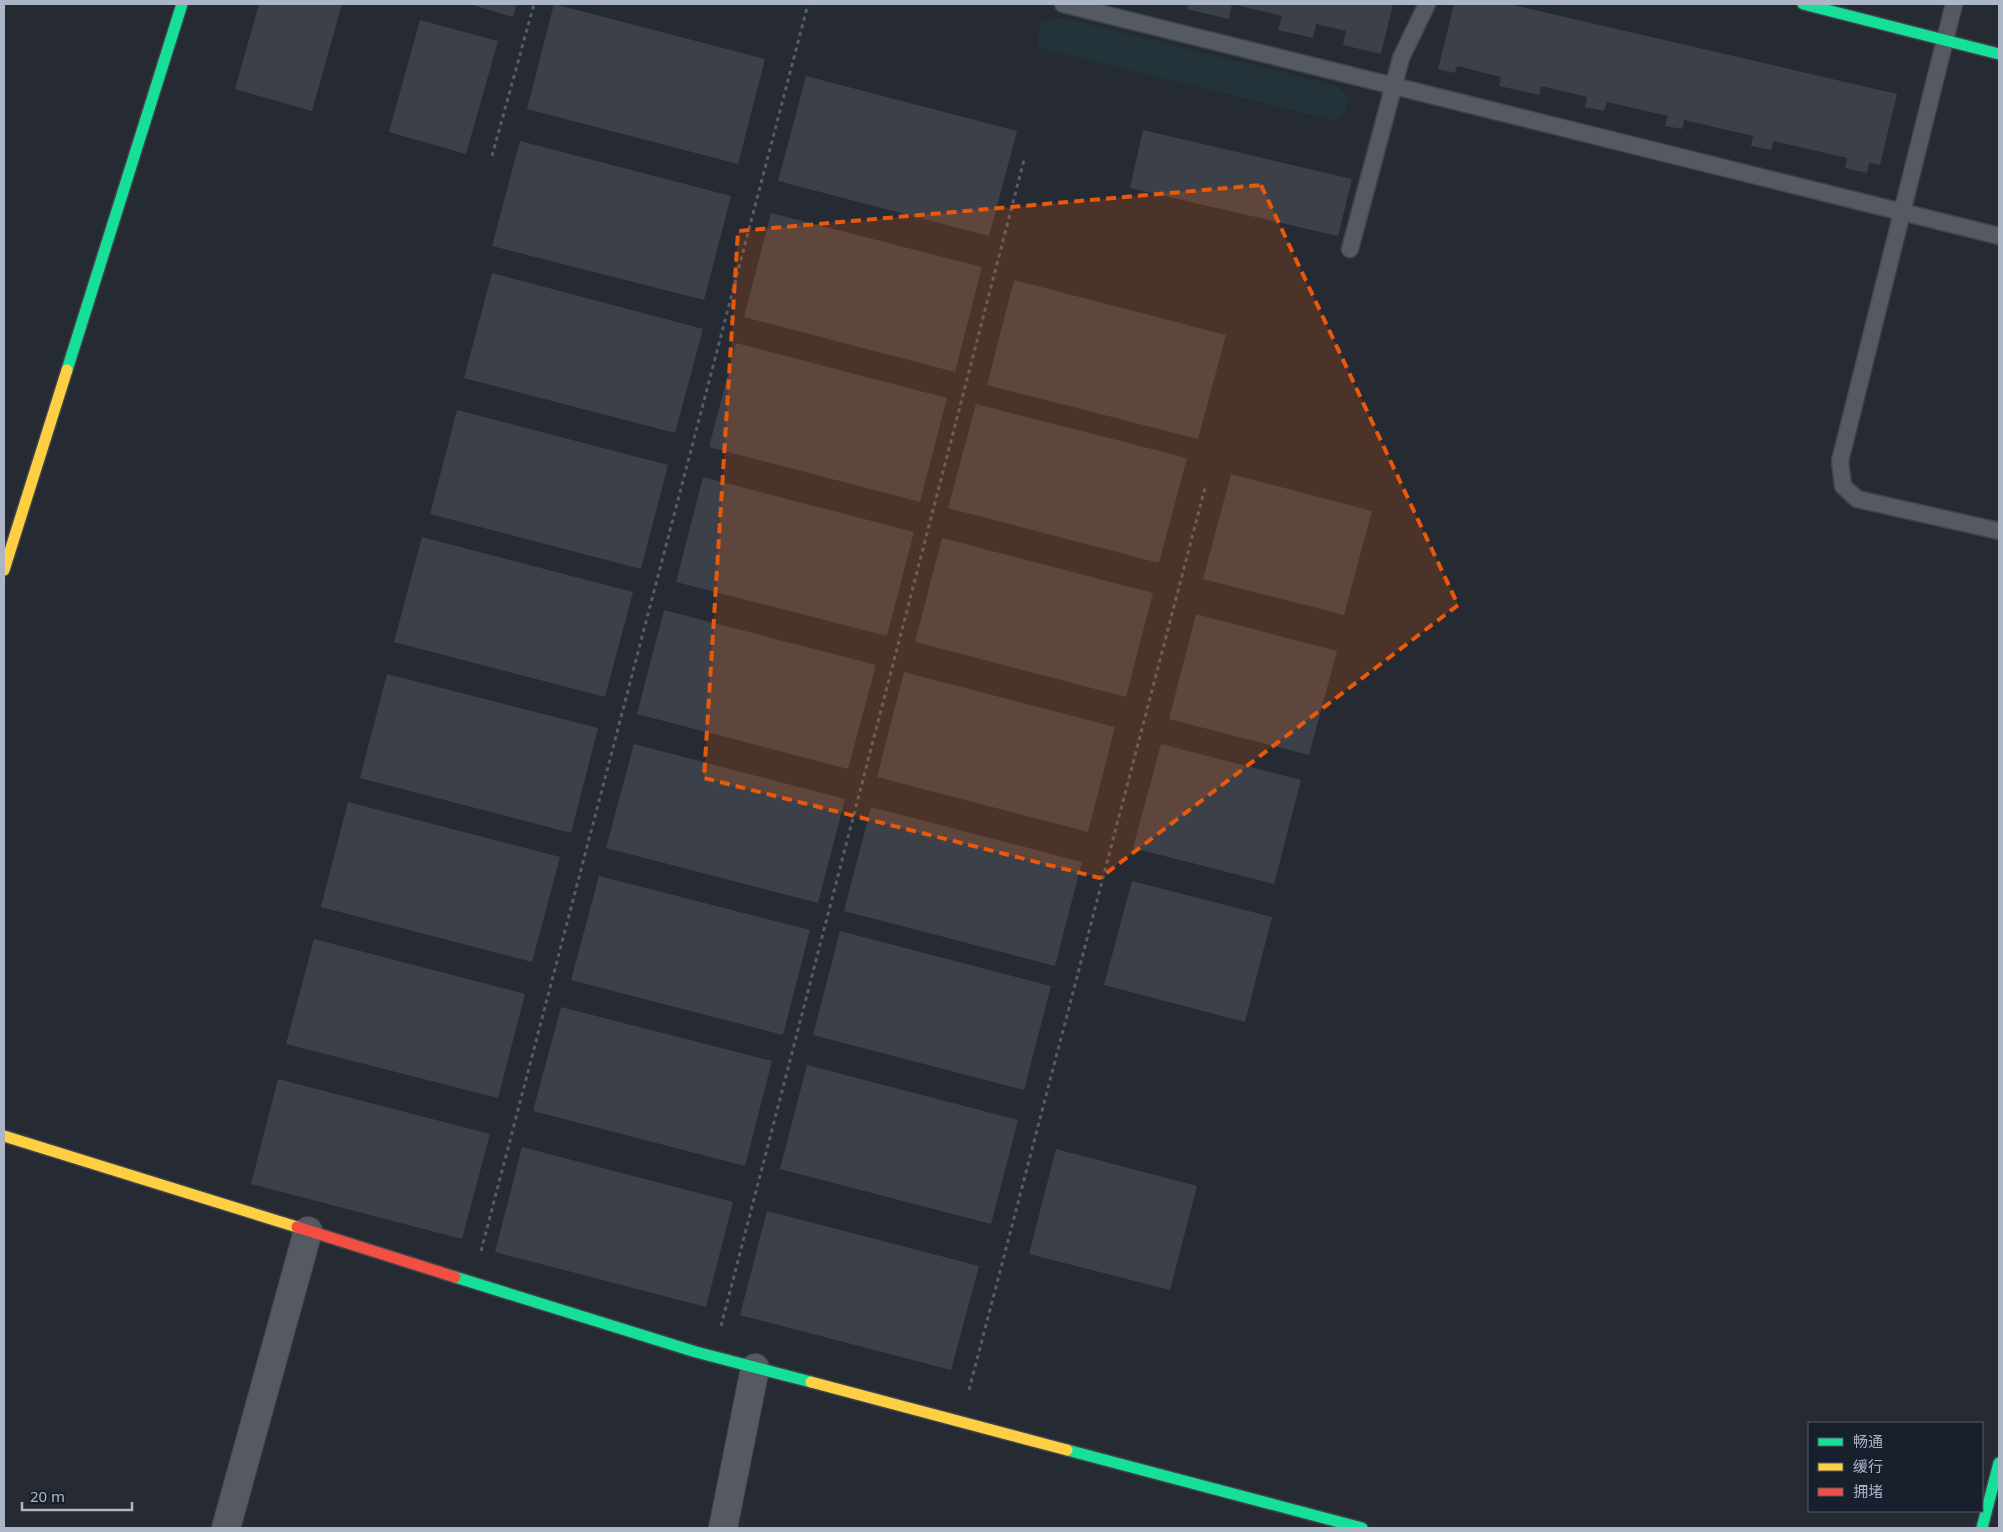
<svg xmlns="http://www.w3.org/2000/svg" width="2003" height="1532" font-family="'Noto Sans','Noto Sans SC',sans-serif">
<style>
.green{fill:#223439}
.building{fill:#3c4149}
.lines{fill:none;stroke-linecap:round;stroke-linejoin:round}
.lane-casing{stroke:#40454c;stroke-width:19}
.street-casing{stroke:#40454c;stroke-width:30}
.fast-casing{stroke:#40454c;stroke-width:14}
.slow-casing{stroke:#40454c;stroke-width:14}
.jam-casing{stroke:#40454c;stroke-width:14}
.path{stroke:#565c64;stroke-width:3;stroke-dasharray:4 4;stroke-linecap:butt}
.lane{stroke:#545962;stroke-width:16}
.street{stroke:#545962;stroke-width:28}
.fast{stroke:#16e098;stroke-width:11}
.slow{stroke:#ffcf43;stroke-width:11}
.jam{stroke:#f24e42;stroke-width:11}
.marked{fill:#e8590c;fill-opacity:0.2;stroke:#e8590c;stroke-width:4;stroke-dasharray:10 6;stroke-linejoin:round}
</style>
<rect width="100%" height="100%" fill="#252a33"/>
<!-- green -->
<path class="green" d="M1060,17L1337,86L1348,96C1348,106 1346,115 1336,121L1039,48L1038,33L1041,22Z"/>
<!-- building -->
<g class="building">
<path d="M259,4H342L312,111L235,89Z"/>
<path d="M469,4H517L513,17Z"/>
<path d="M554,4L765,59L738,164L527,109Z"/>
<path d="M1188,4H1232L1229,19L1187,9Z"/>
<path d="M1232,4H1393L1381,54L1343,45L1346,31L1316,24L1313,38L1278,30L1282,16Z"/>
<path d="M1454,4H1509L1897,94L1880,165L1869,163L1867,173L1845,168L1847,158L1774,141L1771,150L1751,146L1753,136L1684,120L1682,129L1665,126L1668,116L1607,102L1604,111L1585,107L1587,97L1541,86L1539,95L1499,86L1501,77L1457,66L1455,73L1438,69Z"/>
<path d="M420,20L498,41L466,154L389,132Z"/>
<path d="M806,76L1017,131L989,236L778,181Z"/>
<path d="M1143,130L1352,179L1338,236L1130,188Z"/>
<path d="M520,141L731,196L704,300L492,246Z"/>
<path d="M771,213L982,267L955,372L744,317Z"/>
<path d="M492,273L703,329L675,433L464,378Z"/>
<path d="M1014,280L1226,335L1198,439L987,385Z"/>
<path d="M736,343L947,398L920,502L709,447Z"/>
<path d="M976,404L1187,458L1159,563L948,508Z"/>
<path d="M457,410L668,465L641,569L430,514Z"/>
<path d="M1231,474L1372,511L1344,615L1203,579Z"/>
<path d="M703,477L914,532L887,636L676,582Z"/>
<path d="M422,537L633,592L605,697L394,642Z"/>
<path d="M942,538L1153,593L1126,697L915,642Z"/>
<path d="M664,610L876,665L848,769L637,714Z"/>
<path d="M1196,614L1337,651L1309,755L1169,719Z"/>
<path d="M904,672L1115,727L1088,832L877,777Z"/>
<path d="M387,674L598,728L571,833L360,778Z"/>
<path d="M634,744L845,799L818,903L606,848Z"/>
<path d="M1161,744L1301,780L1274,884L1133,848Z"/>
<path d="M348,802L560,857L532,962L321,907Z"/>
<path d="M871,807L1082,862L1055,966L844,911Z"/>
<path d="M599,876L810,930L783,1035L571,980Z"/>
<path d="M1132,881L1272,917L1245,1022L1104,985Z"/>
<path d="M840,931L1051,986L1024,1090L813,1035Z"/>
<path d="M314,939L525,994L498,1098L286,1044Z"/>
<path d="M561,1007L772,1061L745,1166L533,1111Z"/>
<path d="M807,1065L1018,1120L991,1224L780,1169Z"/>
<path d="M278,1079L490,1134L462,1239L251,1184Z"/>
<path d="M522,1147L733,1202L706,1307L495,1252Z"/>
<path d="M1056,1149L1197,1186L1170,1290L1029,1254Z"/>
<path d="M767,1211L979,1266L951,1370L740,1315Z"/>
</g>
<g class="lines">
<!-- lane casing -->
<g class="lane-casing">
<g id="lane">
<path d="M1063,4L1999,236"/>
<path d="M1954,4L1840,461L1843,486L1857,499L1999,531"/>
<path d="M1350,249L1401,58L1427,4"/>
</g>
</g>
<!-- street casing -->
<g class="street-casing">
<g id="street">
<path d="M226,1528L308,1231"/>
<path d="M723,1528L755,1368"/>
</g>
</g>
<!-- fast casing -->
<g class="fast-casing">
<g id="fast">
<path d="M1803,4L1999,54"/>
<path d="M67,370L182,4"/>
<path d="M455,1277L696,1352L811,1382"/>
<path d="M1067,1450L1362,1528"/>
<path d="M1982,1528L1999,1463"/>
</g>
</g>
<!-- slow casing -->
<g class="slow-casing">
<g id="slow">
<path d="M4,570L67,370"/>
<path d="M4,1136L297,1227"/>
<path d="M811,1382L1067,1450"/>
</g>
</g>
<!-- jam casing -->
<g class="jam-casing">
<path id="jam" d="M297,1227L455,1277"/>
</g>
<!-- path -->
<g class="path">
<path d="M492,156L534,4"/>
<path d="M481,1251L808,4"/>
<path d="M721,1326L1024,160"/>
<path d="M969,1390L1206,484"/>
</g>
<!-- lane -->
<use href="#lane" class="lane"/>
<!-- street -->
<use href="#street" class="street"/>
<!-- fast -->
<use href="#fast" class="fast"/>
<!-- slow -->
<use href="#slow" class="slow"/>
<!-- jam -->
<use href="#jam" class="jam"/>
</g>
<!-- marked area -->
<path class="marked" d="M1261,185L1458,605L1100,878L704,778L738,231Z"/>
<!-- border -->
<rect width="2003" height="1532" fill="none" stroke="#adb6c6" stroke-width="10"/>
<!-- legend -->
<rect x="1808" y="1422" width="175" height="90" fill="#18202e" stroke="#545c6b"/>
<rect x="1818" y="1438" width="25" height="8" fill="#16e098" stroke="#545c6b"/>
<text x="1853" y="1447" font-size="15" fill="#adb6c6">畅通</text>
<rect x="1818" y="1463" width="25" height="8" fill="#ffcf43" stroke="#545c6b"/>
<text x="1853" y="1472" font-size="15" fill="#adb6c6">缓行</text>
<rect x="1818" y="1488" width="25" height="8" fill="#f24e42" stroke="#545c6b"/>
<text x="1853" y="1497" font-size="15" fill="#adb6c6">拥堵</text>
<!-- scale -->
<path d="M22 1502v8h110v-8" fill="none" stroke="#adb6c6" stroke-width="2.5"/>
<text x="30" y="1502" font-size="15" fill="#adb6c6" stroke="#18202e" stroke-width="4" paint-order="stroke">20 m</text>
</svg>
